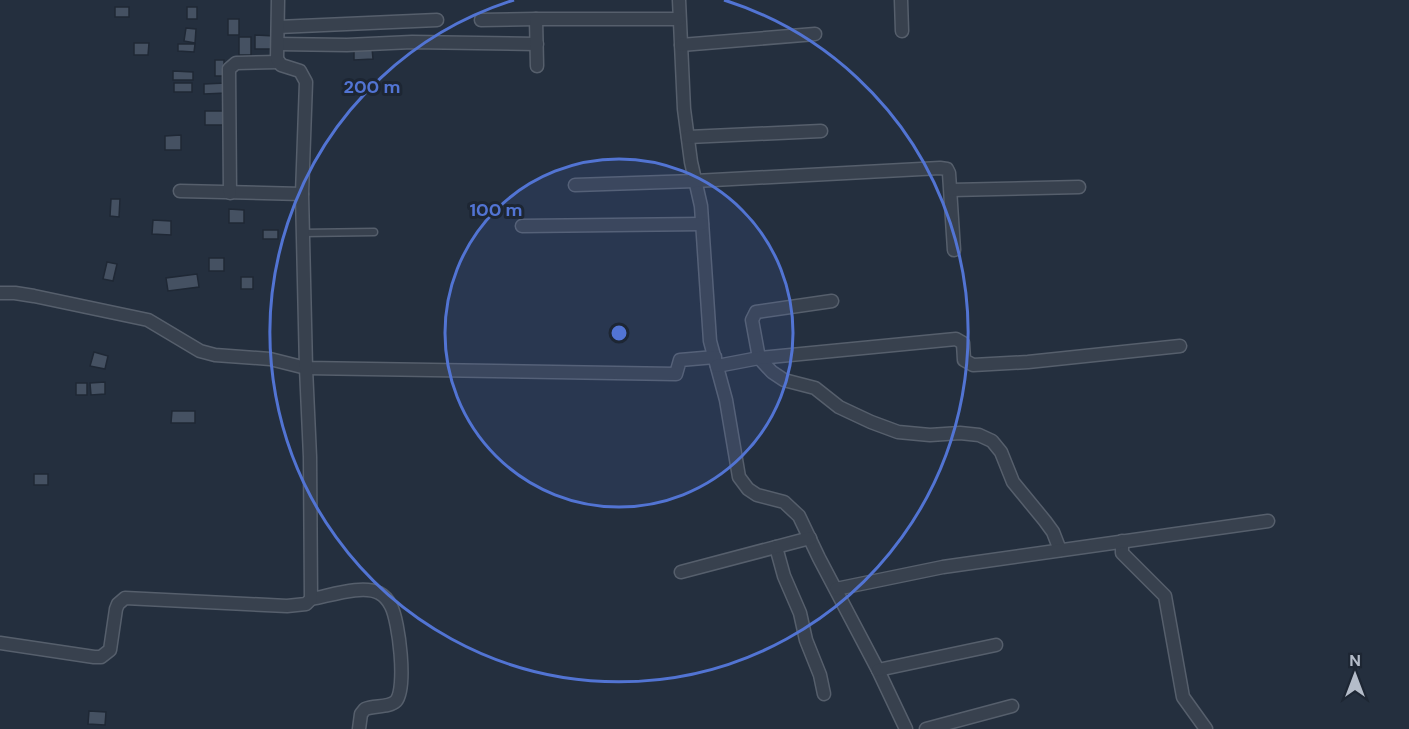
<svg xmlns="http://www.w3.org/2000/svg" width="1409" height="729" font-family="'DM Sans',sans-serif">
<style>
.building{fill:#455162;stroke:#1f2835;stroke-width:1.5}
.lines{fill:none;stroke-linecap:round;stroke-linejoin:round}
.service-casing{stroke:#565f6c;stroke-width:9}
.minor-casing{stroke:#565f6c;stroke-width:15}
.service{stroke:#38414e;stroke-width:6}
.minor{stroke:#38414e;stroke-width:12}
.ring{fill:none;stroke:#5274d3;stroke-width:3}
.centre{fill:#5274d3;stroke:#1d2633;stroke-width:3}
.ring-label{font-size:18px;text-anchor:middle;font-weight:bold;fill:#5274d3;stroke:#1d2633;stroke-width:6;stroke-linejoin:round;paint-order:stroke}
</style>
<rect width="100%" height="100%" fill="#242f3e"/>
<!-- building -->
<g class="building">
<rect x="115" y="7" width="14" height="10"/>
<rect x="187" y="7" width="10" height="12"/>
<rect x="228" y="19" width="11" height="16"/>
<path d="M186,28L196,29L195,43L184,41Z"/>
<path d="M255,35L275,36V49H255Z"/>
<rect x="239" y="37" width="12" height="18"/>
<path d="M134,43H149L148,55H134Z"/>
<path d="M178,44H195L194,52L178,51Z"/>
<path d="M372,48L373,59L354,60V49Z"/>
<rect x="215" y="60" width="9" height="16"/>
<path d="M173,71L193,72V80H173Z"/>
<rect x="174" y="83" width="18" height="9"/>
<path d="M226,83V93L204,94V84Z"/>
<rect x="205" y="111" width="22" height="14"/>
<path d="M181,135V150H165V136Z"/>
<path d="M111,199H120L119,217L110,216Z"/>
<path d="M229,209L244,210V223H229Z"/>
<path d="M153,220L171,221V235L152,234Z"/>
<rect x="263" y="230" width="15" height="9"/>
<rect x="209" y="258" width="15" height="13"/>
<path d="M107,262L117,264L113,281L103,279Z"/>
<path d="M197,274L199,287L168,291L166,278Z"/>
<rect x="241" y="277" width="12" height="12"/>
<path d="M94,352L108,356L105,369L90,366Z"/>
<path d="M105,382V394L91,395L90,383Z"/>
<rect x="76" y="383" width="11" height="12"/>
<path d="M172,411H195V423H171Z"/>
<rect x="34" y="474" width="14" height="11"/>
<path d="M89,711L106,712L105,725L88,724Z"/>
</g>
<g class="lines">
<!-- service casing -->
<g class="service-casing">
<path id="service" d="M303,233L374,232"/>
</g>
<!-- minor casing -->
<g class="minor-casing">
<g id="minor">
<path d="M679,0L684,109L691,162L701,206L710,341L726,400L739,477L748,489L757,495L784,502L799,516L819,558L878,670L906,729"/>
<path d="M901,0L902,31"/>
<path d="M481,20L536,19"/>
<path d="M278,27L437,20"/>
<path d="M278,44L347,45L412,42L537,44"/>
<path d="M681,45L815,34"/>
<path d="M537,66L536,19H679"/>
<path d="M688,137L821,131"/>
<path d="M575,185L695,181L940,168L947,169L949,173L954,250"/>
<path d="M951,190L1079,187"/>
<path d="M180,191L302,194"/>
<path d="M230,193L229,69L236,63L279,62"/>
<path d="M522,226L702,224"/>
<path d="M0,293H15L34,296L148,320L200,351L215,355L270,359L306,368L676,374L680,360L715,357"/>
<path d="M832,301L756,312L752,320L759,358L772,372L784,380L815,388L839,407L871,422L898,432L930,435L960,433L979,435L992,441L1001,452L1013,482L1045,521L1053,532L1060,550"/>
<path d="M717,366L759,358L956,339L963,343L964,360L973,365L1028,362L1180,346"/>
<path d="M1122,541V553L1165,596L1183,697L1206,729"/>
<path d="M776,547L784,576L800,613L806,640L820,675L824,694"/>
<path d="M681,572L810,538"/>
<path d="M836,589L943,567L1268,521"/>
<path d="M311,599C329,596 363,584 379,593C385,596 388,600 391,606C399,621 407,688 396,701C389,708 374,705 365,709L361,714L359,729"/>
<path d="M0,643L94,657H101L110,650L116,609L118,604L125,598L287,606L306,604L311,599L310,457L306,368L302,194L306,82L300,71L281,65L277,59L278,0"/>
<path d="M878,670L996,645"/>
<path d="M926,729L1012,706"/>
</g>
</g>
<!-- service -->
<use href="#service" class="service"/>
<!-- minor -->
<use href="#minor" class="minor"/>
</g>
<!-- distance rings -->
<circle cx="619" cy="333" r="174" fill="#5274d3" fill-opacity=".12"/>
<g class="ring">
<circle cx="619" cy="333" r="174"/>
<path d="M724 0A349 349 0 1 1 514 0"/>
</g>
<circle cx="619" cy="333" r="9" class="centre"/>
<g class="ring-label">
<text x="372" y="93">200 m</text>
<text x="496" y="216">100 m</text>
</g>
<!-- north arrow -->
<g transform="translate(1355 675)" stroke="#1d2633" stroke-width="4.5" paint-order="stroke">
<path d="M0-4.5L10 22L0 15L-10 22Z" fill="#b4bcc9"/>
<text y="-9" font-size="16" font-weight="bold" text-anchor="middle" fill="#b4bcc9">N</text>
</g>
</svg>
